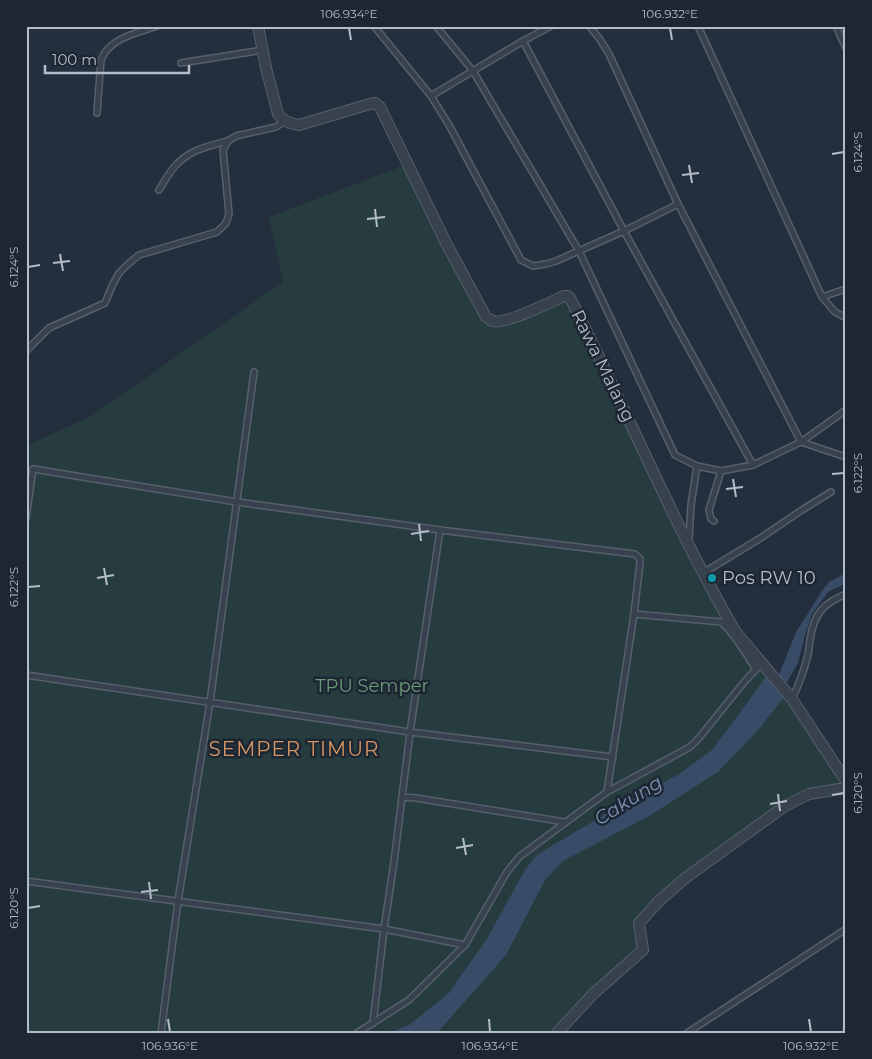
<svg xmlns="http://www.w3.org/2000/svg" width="872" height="1059" font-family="Montserrat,sans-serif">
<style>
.green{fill:#263c3f}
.water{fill:#394c67}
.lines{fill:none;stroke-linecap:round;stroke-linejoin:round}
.service-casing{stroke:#565f6c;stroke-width:8}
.minor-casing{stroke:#565f6c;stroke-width:12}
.service{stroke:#38414e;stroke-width:5}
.minor{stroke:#38414e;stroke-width:10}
.ticks{fill:none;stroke:#b4bcc9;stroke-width:2}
.culture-dot{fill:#0f9aa8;stroke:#1d2633;stroke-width:2}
.labels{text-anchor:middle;stroke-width:5;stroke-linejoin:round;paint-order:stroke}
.street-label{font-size:18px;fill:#b4bcc9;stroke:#1d2633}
.poi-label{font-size:18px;fill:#b4bcc9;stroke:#1d2633;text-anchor:start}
.park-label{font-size:18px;fill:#6b9a76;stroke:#1d2633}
.water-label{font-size:19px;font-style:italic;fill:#7c92b1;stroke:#1d2633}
.quarter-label{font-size:20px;letter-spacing:1px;fill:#d59563;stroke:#1d2633}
.neatline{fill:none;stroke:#b4bcc9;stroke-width:2}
.ticks-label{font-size:12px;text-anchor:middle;fill:#b4bcc9}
</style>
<rect width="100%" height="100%" fill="#242f3e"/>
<!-- green -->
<path class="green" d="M408,164L493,321L564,296L735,631L779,684L846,789L809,794L684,879L639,923L643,950L557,1033H26V446L91,416L283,282L269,217Z"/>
<!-- water -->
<g class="water">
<path d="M846,573V583L828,592L812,614L805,635L798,663L787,682L782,684L774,676L779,675L796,632L822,591L829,582Z"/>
<path d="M769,672L787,694L758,730L718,772L649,816L563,861L545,880L506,955L437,1033H389L409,1025L449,993L486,940L525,870L536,856L553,845L611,811L679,774L712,750L745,706Z"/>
</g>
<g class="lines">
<!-- service casing -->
<g class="service-casing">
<g id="service">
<path d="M374,26L431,96L449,125L521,260L533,266L546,264L556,261L624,231L678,204"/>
<path d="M436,26L473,71L579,251L675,455L697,466L721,471L753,465L801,442L846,410"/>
<path d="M589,26L599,38L609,54L678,204L801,442L846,457"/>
<path d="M698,26L822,297L835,312L846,318"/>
<path d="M836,26L846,48"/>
<path d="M523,41L624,231L753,465"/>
<path d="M181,63L263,50"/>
<path d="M431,96L523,41L551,26"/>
<path d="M97,113L101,60C109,38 137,33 157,26"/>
<path d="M159,190C164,182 169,173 175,166C189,150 208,146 228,141"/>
<path d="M822,297L846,289"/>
<path d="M26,351L49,328L105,303L112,286L119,273L128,264L139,255L217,232L226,223L229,214L223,150L228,141L236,136L276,127L285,121"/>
<path d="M26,518L33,469L237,502L440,530L635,554L640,559V563L634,614L607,792"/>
<path d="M714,521L711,519L709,510L721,471"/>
<path d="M689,539L691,505L697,466"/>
<path d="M703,573L759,539L802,510L831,492"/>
<path d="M634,614L721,622C734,632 746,655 756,669"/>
<path d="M26,675L410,732L613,757"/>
<path d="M792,699C799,685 804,670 808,655C809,651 809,645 810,640C814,614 822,604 846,594"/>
<path d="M402,797L416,798L565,822"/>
<path d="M26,881L384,929L465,945"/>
<path d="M373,1023L384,929L394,862L410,732L440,530"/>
<path d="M161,1033L178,901L210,702L254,372"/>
<path d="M357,1033L409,1000L465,945L507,872L519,857L585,808L607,792L690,747L699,738L745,681L762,663"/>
<path d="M687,1033L846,929"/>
</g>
</g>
<!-- minor casing -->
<g class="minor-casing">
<g id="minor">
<path d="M258,26L266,68L278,114C283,121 290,124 299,125L370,104L375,103L380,107L446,243L486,317C488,318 490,320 493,321C504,325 551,302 564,296H568L570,298C626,408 673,524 735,631L792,699L846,781"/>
<path d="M557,1033L593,994L643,950L639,923L659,901L684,879L785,806L809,794L839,789H846"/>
</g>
</g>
<!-- service -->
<use href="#service" class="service"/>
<!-- minor -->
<use href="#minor" class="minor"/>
</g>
<!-- ticks -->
<path class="ticks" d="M349,28L351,40M670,28L672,40M832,154L844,152M689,165L692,183M682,175L699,173M375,209L377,227M367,219L385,217M60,254L63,271M53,263L70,261M28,267L40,265M832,474L844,473M733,479L736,497M726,489L743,487M419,524L421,541M411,534L429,531M104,568L107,585M97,578L114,575M28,587L40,586M778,794L780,811M832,795L844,793M770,804L787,801M463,838L466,855M456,848L473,845M149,882L151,899M141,892L158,890M28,908L40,906M168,1019L170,1032M489,1019L490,1032M809,1019L811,1032"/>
<!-- markers -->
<circle class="culture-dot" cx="712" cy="578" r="5"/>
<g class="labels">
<!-- street labels -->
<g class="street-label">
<text transform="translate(603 366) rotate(64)" y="6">Rawa Malang</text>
</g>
<!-- poi labels -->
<g class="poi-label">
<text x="722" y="584">Pos RW 10</text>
</g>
<!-- park labels -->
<g class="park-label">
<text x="372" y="692">TPU Semper</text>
</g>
<!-- water labels -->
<g class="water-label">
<text transform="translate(628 800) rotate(-32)" y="7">Cakung</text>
</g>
<!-- quarter labels -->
<g class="quarter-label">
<text x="294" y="756">SEMPER TIMUR</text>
</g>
</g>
<!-- border -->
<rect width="872" height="1059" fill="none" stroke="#1d2633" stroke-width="55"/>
<!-- scale -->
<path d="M45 65v8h144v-8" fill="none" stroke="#b4bcc9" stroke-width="2.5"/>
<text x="52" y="65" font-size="15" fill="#b4bcc9" stroke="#1d2633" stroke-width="4" paint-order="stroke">100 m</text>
<rect x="28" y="28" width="816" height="1004" class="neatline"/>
<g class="ticks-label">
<text x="349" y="18">106.934°E</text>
<text x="670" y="18">106.932°E</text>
<text transform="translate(858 152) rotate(-90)" y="4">6.124°S</text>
<text transform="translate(14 267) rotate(-90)" y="4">6.124°S</text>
<text transform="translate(858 473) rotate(-90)" y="4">6.122°S</text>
<text transform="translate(14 587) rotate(-90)" y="4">6.122°S</text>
<text transform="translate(858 793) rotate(-90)" y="4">6.120°S</text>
<text transform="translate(14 908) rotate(-90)" y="4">6.120°S</text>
<text x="170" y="1050">106.936°E</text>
<text x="490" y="1050">106.934°E</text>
<text x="811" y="1050">106.932°E</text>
</g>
</svg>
